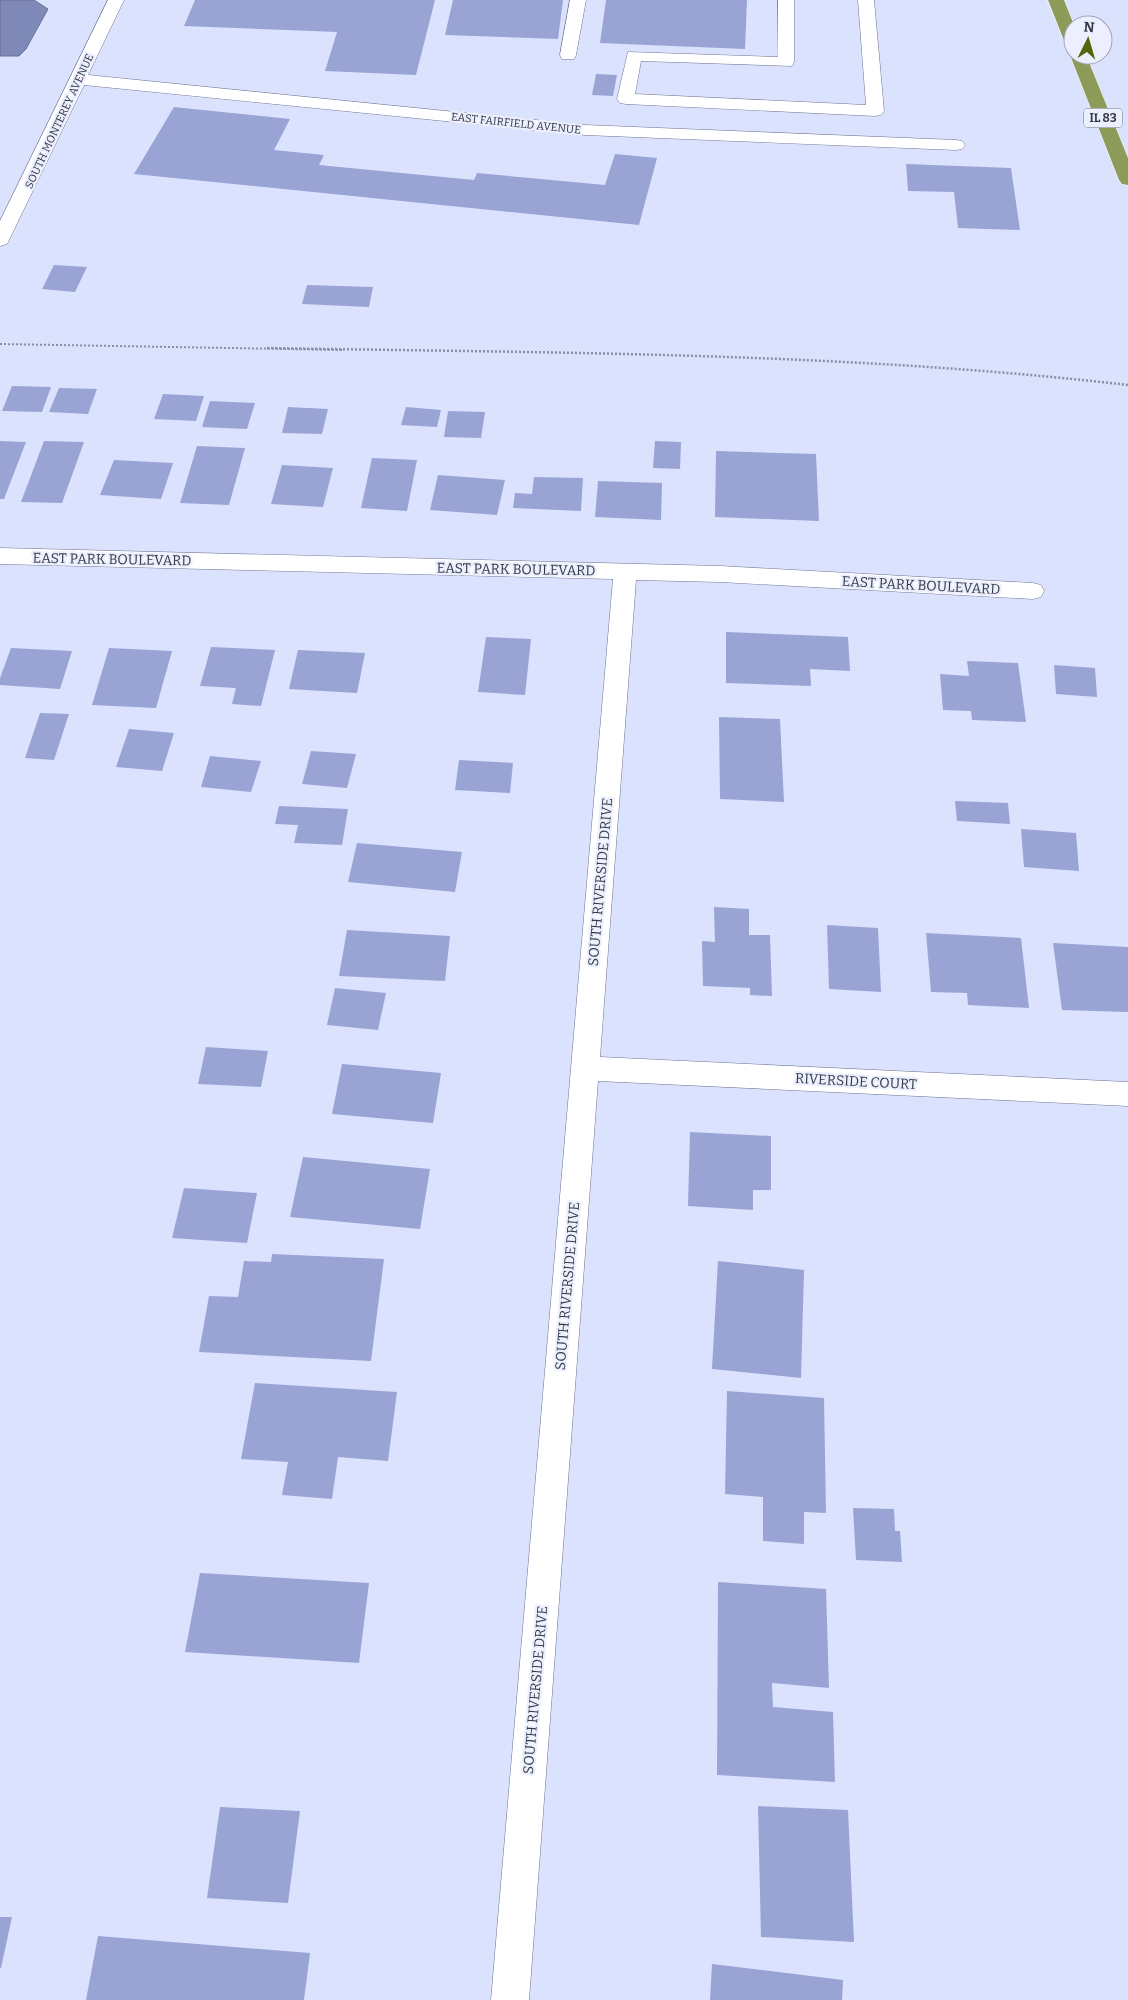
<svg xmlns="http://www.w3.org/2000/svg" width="1128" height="2000" font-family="Bitter,serif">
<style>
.water{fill:#7f89b8;stroke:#697196}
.building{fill:#99a4d5}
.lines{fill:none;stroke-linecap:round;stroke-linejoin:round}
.minor-casing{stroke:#6d7492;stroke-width:1}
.highway-casing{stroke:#fff;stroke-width:1}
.path-far1{stroke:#898ea2;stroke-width:2;stroke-dasharray:2 2;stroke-linecap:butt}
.path{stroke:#898ea2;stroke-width:2.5;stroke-dasharray:2 2;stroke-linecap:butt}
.minor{fill:#fff;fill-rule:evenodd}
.highway{fill:#8c9b58;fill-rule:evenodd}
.labels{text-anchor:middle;stroke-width:4.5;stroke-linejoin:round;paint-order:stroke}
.far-street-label{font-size:11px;fill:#353845;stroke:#ecf0fe}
.shield{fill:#ecf0fe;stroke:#6c6f7c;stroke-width:1}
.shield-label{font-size:12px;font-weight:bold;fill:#353845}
.street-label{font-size:14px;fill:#353845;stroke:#ecf0fe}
</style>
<rect width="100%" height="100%" fill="#dbe2fe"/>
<!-- water -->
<path class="water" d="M0,0H34L48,9L26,49L19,56H0Z"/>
<!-- building -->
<g class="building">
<path d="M195,0H435L416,75L325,71L337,32L184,26Z"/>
<path d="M453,0H563L558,39L445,35Z"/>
<path d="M606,0H747L745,49L600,43Z"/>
<path d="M596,74L617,75L613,96L592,95Z"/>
<path d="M174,107L290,119L274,150L324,155L319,165L474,180L477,173L605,185L615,154L657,158L639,225L134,174Z"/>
<path d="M906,164L1011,168L1020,230L958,228L954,192L908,191Z"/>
<path d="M54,265L87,267L75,292L42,289Z"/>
<path d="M307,285L373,287L369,307L302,304Z"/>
<path d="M12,386L51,387L42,412L2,411Z"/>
<path d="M59,388L97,389L88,414L49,412Z"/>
<path d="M163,394L204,396L196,421L154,419Z"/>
<path d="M210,401L255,403L247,429L202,427Z"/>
<path d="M288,407L328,409L322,434L282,433Z"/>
<path d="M406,407L441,410L437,427L401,425Z"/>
<path d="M448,411L485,412L481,438L444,437Z"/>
<path d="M0,441L26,442L4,499H0Z"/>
<path d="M44,441L84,442L62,503L21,502Z"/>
<path d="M655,441L681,442L680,469L653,468Z"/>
<path d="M197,446L245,448L229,505L180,503Z"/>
<path d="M716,451L816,454L819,521L715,517Z"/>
<path d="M372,458L417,460L407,511L361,508Z"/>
<path d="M114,460L173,463L161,499L100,495Z"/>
<path d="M282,465L333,468L323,507L271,504Z"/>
<path d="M438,475L505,480L497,515L430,510Z"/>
<path d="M534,477L583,478L581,511L513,508L515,493L532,494Z"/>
<path d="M598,481L662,483L661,520L595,517Z"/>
<path d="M726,632L848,637L850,671L810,669L811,686L726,683Z"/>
<path d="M486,637L531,639L525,695L478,692Z"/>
<path d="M211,647L275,650L261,706L232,704L236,688L200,686Z"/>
<path d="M11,648L72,651L60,689L0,685V678Z"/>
<path d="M109,648L172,651L156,708L92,705Z"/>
<path d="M298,650L365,653L357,693L289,689Z"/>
<path d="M967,661L1018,663L1026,722L972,720L971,711L943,710L940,674L969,676Z"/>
<path d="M1054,665L1095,668L1097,697L1056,694Z"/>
<path d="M40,713L69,714L54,760L25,758Z"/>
<path d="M719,717L780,719L784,802L720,799Z"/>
<path d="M129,729L174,733L162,771L116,767Z"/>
<path d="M311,751L356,754L347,788L302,784Z"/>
<path d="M210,756L261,761L251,792L201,787Z"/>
<path d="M459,760L513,763L510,793L455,790Z"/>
<path d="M955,801L1008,803L1010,824L957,821Z"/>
<path d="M279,806L348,809L342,845L294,843L298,825L275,824Z"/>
<path d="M1021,829L1076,833L1079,871L1024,867Z"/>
<path d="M357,843L462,852L455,892L348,882Z"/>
<path d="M714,907L749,909V935H770L772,996L750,995V988L703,986L702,941L715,942Z"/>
<path d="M827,925L878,928L881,992L829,989Z"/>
<path d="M347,930L450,936L445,981L339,976Z"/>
<path d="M926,933L1021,938L1029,1008L968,1005L967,993L931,992Z"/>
<path d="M1053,943L1128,947V1012L1062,1010Z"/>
<path d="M335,988L386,993L378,1030L327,1025Z"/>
<path d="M206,1047L268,1051L261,1087L198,1084Z"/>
<path d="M342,1064L441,1073L433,1123L332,1114Z"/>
<path d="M690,1132L771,1136V1190H753V1210L688,1206Z"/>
<path d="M303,1157L430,1169L420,1229L290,1217Z"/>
<path d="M184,1188L257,1193L247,1243L172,1238Z"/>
<path d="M272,1254L384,1259L371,1361L199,1352L209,1296L238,1297L244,1261L271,1262Z"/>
<path d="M718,1261L804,1270L801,1378L712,1369Z"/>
<path d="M255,1383L397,1392L388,1461L338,1457L332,1499L282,1495L288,1462L241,1459Z"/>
<path d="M727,1391L824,1398L826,1513L804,1512V1544L763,1541V1497L725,1494Z"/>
<path d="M853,1508L894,1509L895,1531H900L902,1562L856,1560Z"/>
<path d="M200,1573L369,1583L359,1663L185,1652Z"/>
<path d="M718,1582L826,1589L829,1688L772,1683L773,1707L833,1712L835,1782L717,1775Z"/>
<path d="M758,1806L848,1810L854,1942L761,1937Z"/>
<path d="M220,1807L300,1811L288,1903L207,1898Z"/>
<path d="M0,1917H12L1,1968H0Z"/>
<path d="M98,1936L310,1953L304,2000H86Z"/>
<path d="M712,1964L843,1980L842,2000H710Z"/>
</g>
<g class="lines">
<!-- minor casing -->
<g class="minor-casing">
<g id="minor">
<path d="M108,0H124L88,75L585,125L956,140L962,141L965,145L962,149L956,150L585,135L84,85L9,240L7,244L0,246V221Z"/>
<path d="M570,0H586L576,55L574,59H562L560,55Z"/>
<path d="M778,0H794V62L792,66L641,61L635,94L866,105L858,0H874L884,111L881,115L875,116L626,104L620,103L617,99L628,52L778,57Z"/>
<path d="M0,548L720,566L1033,583L1041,585L1044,591L1041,597L1033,599L720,582L636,580L600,1057L1128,1082V1106L598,1081L529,2000H491L613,579L0,564Z"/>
</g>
</g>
<!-- highway casing -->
<g class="highway-casing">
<g id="highway">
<path d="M1048,0H1064L1074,25L1073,48L1067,47L1065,43Z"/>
<path d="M1073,51V55H1086L1128,158V185L1122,184L1119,180L1070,55Z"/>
</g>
</g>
<!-- path-far1 -->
<path class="path-far1" d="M0,344L344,350"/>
<!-- path -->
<path class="path" d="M267,348C554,353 842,352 1128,385"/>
<!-- minor -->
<use href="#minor" class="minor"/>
<!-- highway -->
<use href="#highway" class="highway"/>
</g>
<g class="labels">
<!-- far-street labels -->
<g class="far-street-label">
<text transform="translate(59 121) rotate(-65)" y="4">SOUTH MONTEREY AVENUE</text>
<text transform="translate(516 123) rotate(6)" y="4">EAST FAIRFIELD AVENUE</text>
</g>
<!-- shield labels -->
<rect class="shield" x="1084" y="108.5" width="38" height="19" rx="4"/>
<g class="shield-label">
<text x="1103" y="122">IL 83</text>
</g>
<!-- street labels -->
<g class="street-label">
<text transform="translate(112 559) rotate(1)" y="5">EAST PARK BOULEVARD</text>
<text transform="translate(516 569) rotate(1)" y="5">EAST PARK BOULEVARD</text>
<text transform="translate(921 585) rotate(3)" y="5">EAST PARK BOULEVARD</text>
<text transform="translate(600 882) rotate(-85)" y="5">SOUTH RIVERSIDE DRIVE</text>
<text transform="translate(856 1081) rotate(3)" y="5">RIVERSIDE COURT</text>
<text transform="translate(567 1286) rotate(-85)" y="5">SOUTH RIVERSIDE DRIVE</text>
<text transform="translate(535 1690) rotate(-85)" y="5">SOUTH RIVERSIDE DRIVE</text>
</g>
</g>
<!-- north arrow -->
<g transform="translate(1088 40) rotate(5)"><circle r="24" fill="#ecf0fe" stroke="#a3a6b4"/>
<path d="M0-4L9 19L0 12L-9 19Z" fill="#57650a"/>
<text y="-8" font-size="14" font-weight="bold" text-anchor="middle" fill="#353845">N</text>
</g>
</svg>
